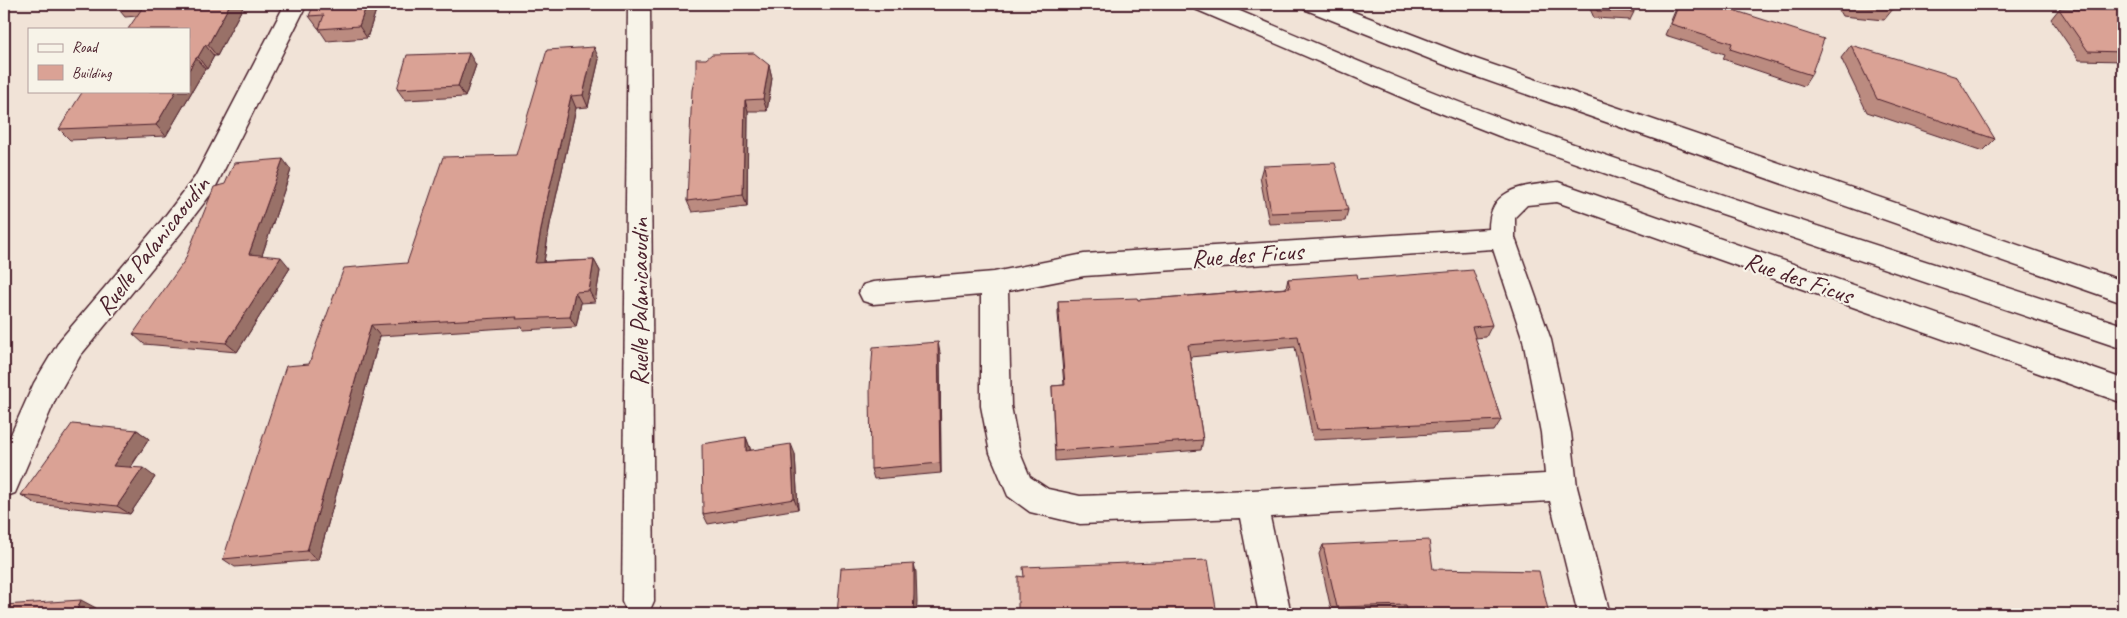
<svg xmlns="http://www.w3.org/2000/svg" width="2127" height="618" font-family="Caveat,sans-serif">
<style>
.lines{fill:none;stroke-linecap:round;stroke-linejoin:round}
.minor-casing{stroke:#4a1f2b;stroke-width:3}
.highway-casing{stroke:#4a1f2b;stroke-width:3}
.minor{fill:#f7f3e8;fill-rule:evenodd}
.highway{fill:#f7f3e8;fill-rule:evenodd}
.wall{fill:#bb8b80;stroke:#4a1f2b}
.shaded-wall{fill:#997168;stroke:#4a1f2b}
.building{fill:#daa295;stroke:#4a1f2b}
.labels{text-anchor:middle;stroke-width:4.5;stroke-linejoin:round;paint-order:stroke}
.street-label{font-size:25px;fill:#4a1f2b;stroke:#f7f3e8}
</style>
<rect width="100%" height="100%" fill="#f1e3d7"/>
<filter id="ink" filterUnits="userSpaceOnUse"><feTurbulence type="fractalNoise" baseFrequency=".02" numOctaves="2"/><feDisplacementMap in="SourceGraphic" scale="10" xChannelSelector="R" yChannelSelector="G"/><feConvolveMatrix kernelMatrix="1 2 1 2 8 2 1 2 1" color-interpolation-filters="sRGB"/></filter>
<g filter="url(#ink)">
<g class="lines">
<!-- minor casing -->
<g class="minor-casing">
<g id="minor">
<path d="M285,4H307L214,190L180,234L80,356L56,398L15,493L4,497V450L34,383L60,340L162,220L195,177Z"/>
<path d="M628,4H650L654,601L649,612C642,615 634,615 627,612L622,601Z"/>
<path d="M1558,182L2123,379V403L1557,202L1527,205L1515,217V238L1551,340L1571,433L1577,487L1610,614H1578L1550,501L1270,517L1291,614H1259L1240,518L1080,524L1030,512L1008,496L990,453L981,406V295L873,304L863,301L859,293L863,285L873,282L994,272L1084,254L1489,229C1489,186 1525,186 1558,182ZM1493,249L1523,340L1541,433L1545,474L1252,490L1080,496L1048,489L1030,477L1020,453L1011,406L1008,291L1084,276Z"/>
</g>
</g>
<!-- highway casing -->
<g class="highway-casing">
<g id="highway">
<path d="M1192,4H1223C1321,45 1417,88 1517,124C1717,196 1921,259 2123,325V349L1675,198L1499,136L1415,103L1195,9Z"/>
<path d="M1301,4H1333L1476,59L2123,281V303L1460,71L1304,9Z"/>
</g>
</g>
<!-- minor -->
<use href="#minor" class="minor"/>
<!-- highway -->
<use href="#highway" class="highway"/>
</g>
<!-- wall -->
<g class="wall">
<path d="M117,4H253L244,5L217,56H214L207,69H205L166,136L70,140L59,129L189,91L137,16L125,17L116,6Z"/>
<path d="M378,4L367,38L327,41L319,29V28H318L309,16Z"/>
<path d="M1588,4H1631L1634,12L1630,20L1594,18Z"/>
<path d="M1678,4H1732L1733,10L1811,75L1804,86L1723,59L1725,54L1665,35Z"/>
<path d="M1835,4H1889L1893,9L1884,20L1842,16Z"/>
<path d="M2059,9L2123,10V61L2079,60L2051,19Z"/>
<path d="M1851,45L1995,139L1983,151L1867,112L1841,58Z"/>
<path d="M599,59L588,107L576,108L550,224L544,262L594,260L600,271L595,302L581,303L576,327L523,330L522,327L380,336L318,560L235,567L223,559L309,364L407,263L516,155Z"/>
<path d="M706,59L769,65L772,78L767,111H748L747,206L692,212L687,201Z"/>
<path d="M476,65L465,97L405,100L397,89Z"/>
<path d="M1263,166L1348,210L1345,221L1269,224L1260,177Z"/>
<path d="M291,170L262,255L290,268L237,352L144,344L133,334Z"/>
<path d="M1288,279H1358L1492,325L1486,337L1475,338L1501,420L1494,431L1313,440L1295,347L1190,357L1203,440L1201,450L1055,461L1052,386L1064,385L1058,314V301L1138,300L1286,288Z"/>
<path d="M940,353L941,473L874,479L871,469Z"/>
<path d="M137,430L149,439L131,467L155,477L130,514L36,504L21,495Z"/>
<path d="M746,437L750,448V450L795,454L798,509L708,524L703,514Z"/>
<path d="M1323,545L1433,569L1549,614H1332L1319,554Z"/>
</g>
<!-- shaded-wall -->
<g class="shaded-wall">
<path d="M230,4H243L244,5L217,56L208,45Z"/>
<path d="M367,4H378L367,38L359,26Z"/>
<path d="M205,45L214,56L207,69L198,57Z"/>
<path d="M594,47L599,59L588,107L583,95Z"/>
<path d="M469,53L476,65L465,97L458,86Z"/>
<path d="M196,58L205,69L166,136L156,125L176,91H189V70Z"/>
<path d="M769,65L772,78L767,111L763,99Z"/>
<path d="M571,96L576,108L550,224L542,274L535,263L544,213Z"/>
<path d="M745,100L748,111L747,206L743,194Z"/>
<path d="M283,159L291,170L259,264L249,254Z"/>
<path d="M281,257L290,268L237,352L226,343Z"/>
<path d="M594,260L600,271L595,302L589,291Z"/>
<path d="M575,292L581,303L576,327L570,317Z"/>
<path d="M371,325L380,336L318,560L307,551Z"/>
<path d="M938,342L940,353L941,473L940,463Z"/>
<path d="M137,430L149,439L125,475L113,466Z"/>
<path d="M746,437L750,448L751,461L746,451Z"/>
<path d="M791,444L795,454L798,509L794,499Z"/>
<path d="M143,468L155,477L130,514L117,506Z"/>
<path d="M914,564L916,572L917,603L916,614H913Z"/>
<path d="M81,600L96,608L94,614H75Z"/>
</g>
<!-- building -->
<g class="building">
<path d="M117,4H138L116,6Z"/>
<path d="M145,4H230L208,45H205L198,57L196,58L189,70V29H128Z"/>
<path d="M314,4H367L359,26L319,29L324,15L309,16Z"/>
<path d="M1594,4H1631L1634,12L1597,11Z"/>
<path d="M1679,4H1734L1733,10L1824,39L1811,75L1730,49L1732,43L1671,24Z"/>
<path d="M1849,4H1889L1893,9L1850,5Z"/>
<path d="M2059,9L2123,10V52L2088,51Z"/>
<path d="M1851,45L1957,77L1995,139L1877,99Z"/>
<path d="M594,47L583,95L571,96L544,213L535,263L594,260L589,291L575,292L570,317L516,319L517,317L371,325L307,551L223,559L286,366L309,364L344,268L407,263L443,157L516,155L547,50Z"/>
<path d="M469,53L458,86L397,89L407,55Z"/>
<path d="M754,53L769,65L763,99L745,100L743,194L687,201L692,90L696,72V59H706L712,54Z"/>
<path d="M83,91H176L156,125L59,129Z"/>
<path d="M283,159L249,254L281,257L226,343L133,334L185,260L214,187L225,184L234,163Z"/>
<path d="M1335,163L1348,210L1271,213L1263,166Z"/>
<path d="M1473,270L1492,325L1472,327L1501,420L1317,429L1298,336L1188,345L1203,440L1055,451L1052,386L1065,385L1058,301L1137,298L1138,300L1290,288L1288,279L1357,274L1358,279Z"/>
<path d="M938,342L940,463L871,469L870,388L873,347Z"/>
<path d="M72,424L137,430L113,466L143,468L117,506L21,495Z"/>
<path d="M746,437V451L791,444L794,499L703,514L702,444Z"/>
<path d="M1429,540L1433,569L1539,571L1549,614H1408L1406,605L1337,607L1323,545Z"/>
<path d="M1208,560L1217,614H1018V576L1024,577L1023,567Z"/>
<path d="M914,564V595L913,614H837L841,568Z"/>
<path d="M81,600L75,614H4V605Z"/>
</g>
</g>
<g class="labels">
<!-- street labels -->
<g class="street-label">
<text transform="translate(152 245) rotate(-52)" y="9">Ruelle Palanicaoudin</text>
<text transform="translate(1247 254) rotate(-4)" y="9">Rue des Ficus</text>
<text transform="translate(1799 277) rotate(19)" y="9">Rue des Ficus</text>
<text transform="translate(639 302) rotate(-90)" y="9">Ruelle Palanicaoudin</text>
</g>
</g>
<!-- margin -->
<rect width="2127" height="618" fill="none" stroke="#f7f3e8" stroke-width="20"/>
<rect x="10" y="10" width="2107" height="598" fill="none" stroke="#4a1f2b" stroke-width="2" filter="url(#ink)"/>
<!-- legend -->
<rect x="28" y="28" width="162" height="65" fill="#f7f3e8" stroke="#b29e9c"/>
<rect x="38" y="44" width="25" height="8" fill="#f7f3e8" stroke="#b29e9c"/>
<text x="72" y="52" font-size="15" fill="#4a1f2b">Road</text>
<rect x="38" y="65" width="25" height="15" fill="#daa295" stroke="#b29e9c"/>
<text x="72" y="78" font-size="15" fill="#4a1f2b">Building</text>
</svg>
